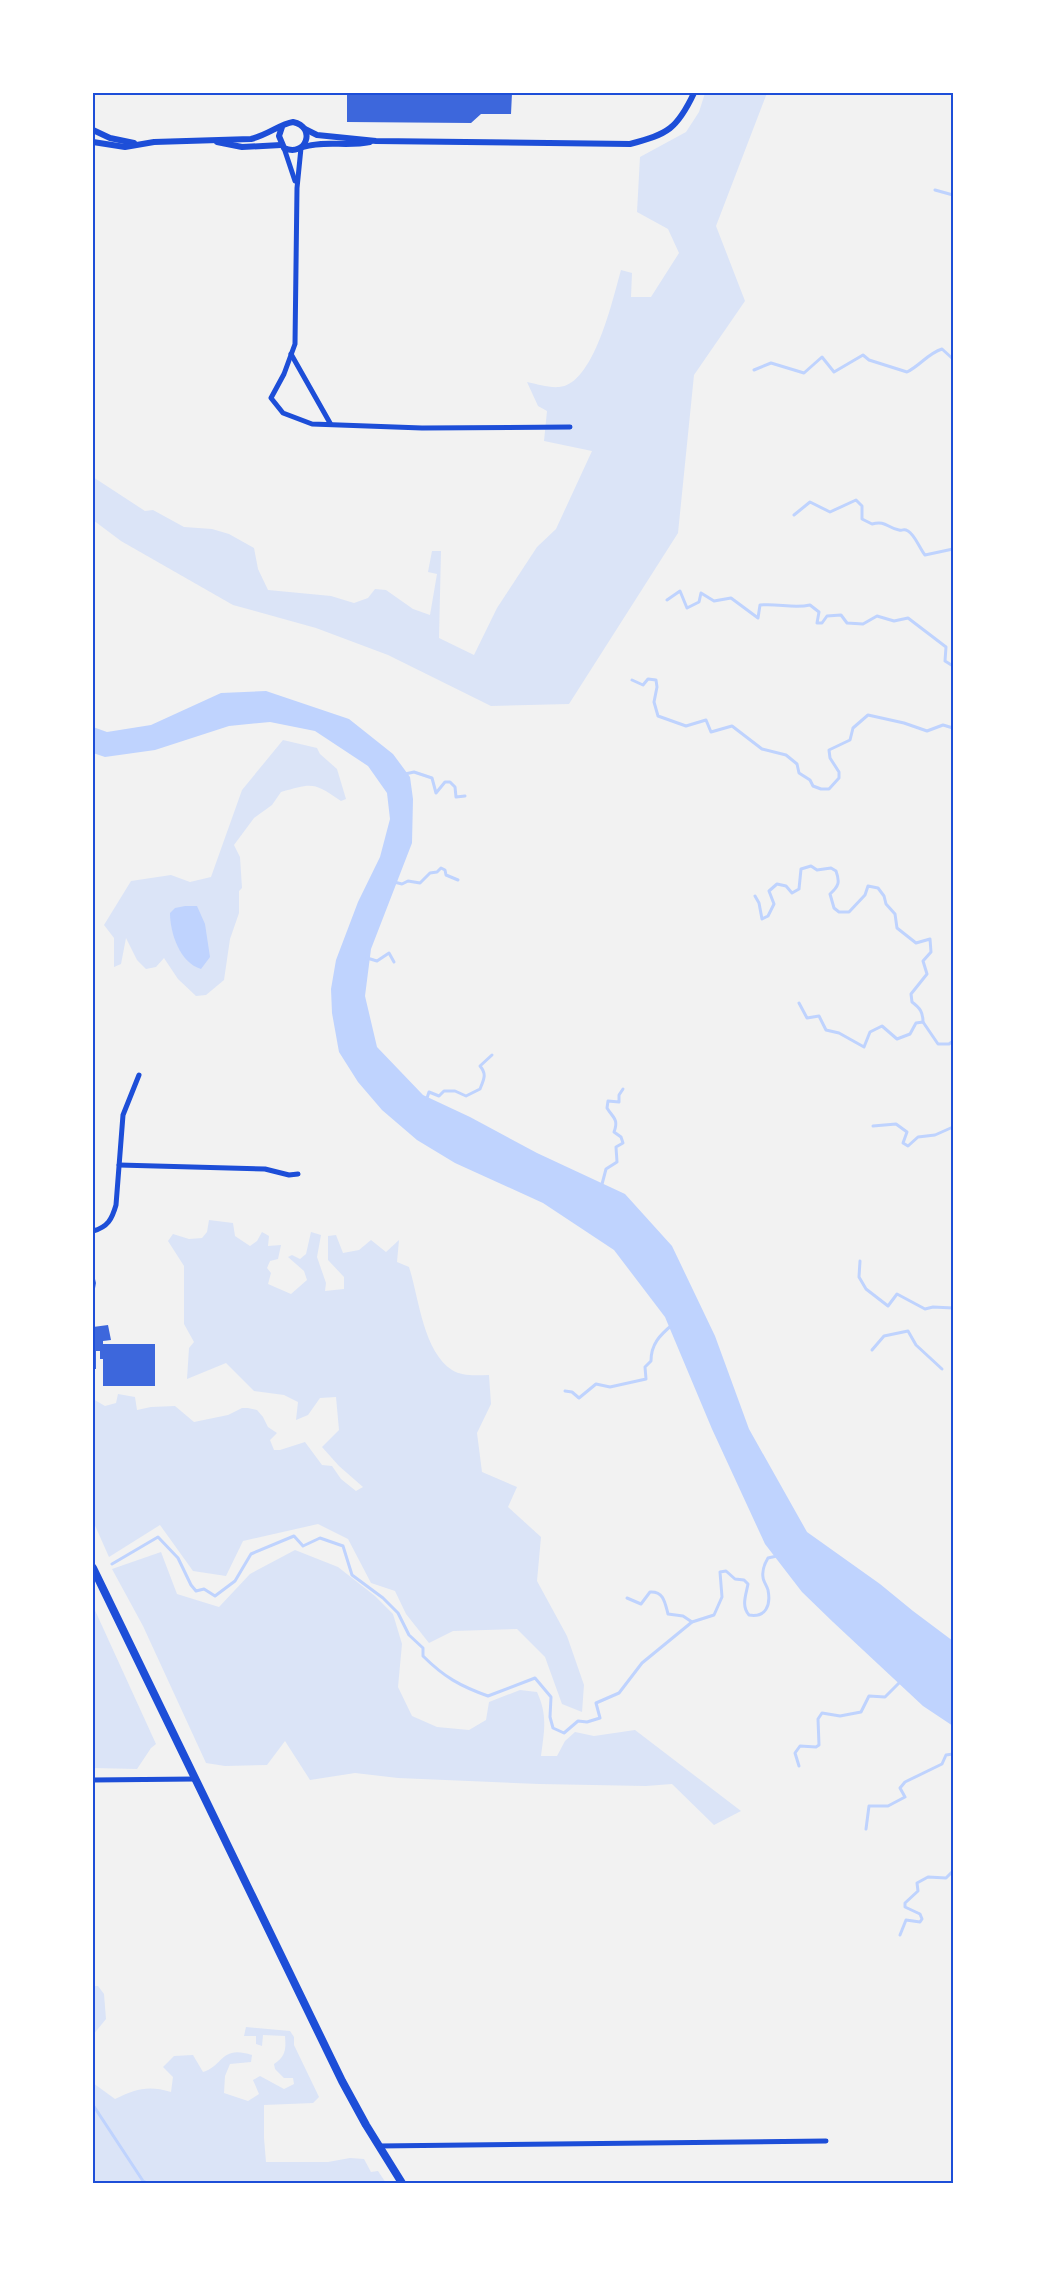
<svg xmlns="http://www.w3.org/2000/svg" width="1046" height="2276" font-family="Figtree,sans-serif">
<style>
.green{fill:#dbe4f7}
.water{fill:#bfd3fe}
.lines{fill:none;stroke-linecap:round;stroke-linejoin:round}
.stream{stroke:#bfd3fe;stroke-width:3}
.building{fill:#3d67dc}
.minor{stroke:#1d4ed8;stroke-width:5}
.tertiary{stroke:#1d4ed8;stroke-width:6}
.secondary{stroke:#1d4ed8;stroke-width:8}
.neatline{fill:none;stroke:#1d4ed8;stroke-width:2}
</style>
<rect width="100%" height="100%" fill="#f2f2f2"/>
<!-- green -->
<g class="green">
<path d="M705,93H767L716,226L745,301L694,375L678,533L569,704L491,706L388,655L316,628L233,605L121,541L93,520V477L145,511L153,510L184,527L212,529L229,534L254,548L258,569L268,590L331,596L354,603L368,598L375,589L386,590L413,609L430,615L437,574L428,572L432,551H441L439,638L474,655L497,608L537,547L556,529L592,451L544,441L547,411L538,406L527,382C537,384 549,388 559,387C594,385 613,298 621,270L632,273L631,297H651L679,253L668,229L637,212L640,157L686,132L699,112Z"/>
<path d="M283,740L317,748L320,754L337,769L346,799L341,801C313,782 313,783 281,792L272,805L254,818L234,845L240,857L242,888L239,891V913L230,939L224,980L206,995L196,996L178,979L164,958L156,967L146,969L137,960L126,938L121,964L114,967V938L104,925L131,881L171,875L190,882L211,877L242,790Z"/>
<path d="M209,1220L233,1223L235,1236L250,1246L257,1241L262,1232L269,1236L268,1246L281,1245L278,1259L270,1261L267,1268L271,1273L268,1284L291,1294L307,1280L304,1271L288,1257L292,1255L300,1259L306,1254L311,1232L321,1235L317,1257L326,1283L325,1291L344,1289V1277L328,1260V1236L336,1235L343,1253L359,1250L371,1240L386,1252L399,1240L397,1262L409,1267C419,1298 423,1351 452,1370C463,1377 477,1375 489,1375L491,1404L477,1433L482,1472L517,1487L508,1507L541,1537L537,1581L567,1636L584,1685L582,1712L562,1704L545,1657L517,1629L453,1631L429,1643L406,1614L395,1591L371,1583L348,1539L318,1524L243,1541L226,1576L193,1571L160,1525L109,1557L93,1521V1399L105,1406L116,1403L118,1394L135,1397L137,1410L151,1407L175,1406L194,1422L228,1415L242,1408H248L257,1410L263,1417L268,1427L277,1433L270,1440L274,1450H280L305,1442L322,1465L332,1466L341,1479L356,1491L363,1487L339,1466L322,1447L339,1430L336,1397L320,1398L308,1415L296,1420L298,1402L284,1395L254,1391L226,1363L187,1379L189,1348L194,1342L184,1324V1266L168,1241L173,1234L189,1239L202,1238L207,1232Z"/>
<path d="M295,1550L338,1567L375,1596L393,1614L402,1644L398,1687L412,1716L437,1727L469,1730L486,1720L489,1702L520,1690L537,1692C548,1716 544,1731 541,1756H557L565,1741L575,1732L594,1736L635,1730L741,1811L714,1825L672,1784L646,1786L539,1784L398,1778L355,1773L310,1780L285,1741L267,1765L225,1766L206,1763L143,1626L112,1569L161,1552L177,1594L219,1607L250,1574Z"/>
<path d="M93,1606L156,1744L151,1748L137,1769L93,1768Z"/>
<path d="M93,1986H98L104,1994L106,2019L93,2035Z"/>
<path d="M246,2027L290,2031L294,2037V2045L319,2097L313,2103L264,2105V2138L266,2162H328L350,2158L364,2159L371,2172L378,2171L386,2183H93V2083L115,2099C136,2089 148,2085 171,2092L173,2077L163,2067L174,2056L193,2055L203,2072C224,2066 220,2045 252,2055L251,2062L230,2064L225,2076L224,2093L248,2101L259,2094L253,2080L260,2076L284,2089L294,2084L293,2078H284L275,2069L274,2064C286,2056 286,2049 285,2036L263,2035L262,2046L256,2044V2036H244Z"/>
</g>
<!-- water -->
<g class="water">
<path d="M266,691L349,719L393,754L410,777L413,799L412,843L371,949L365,996L377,1047L423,1095L470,1117L537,1153L625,1194L672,1246L715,1336L749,1429L807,1532L880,1584L913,1611L953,1641V1726L923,1706L833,1622L802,1592L765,1544L712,1429L665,1317L614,1250L543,1203L455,1163L417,1140L382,1110L358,1082L339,1052L332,1013L331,989L336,960L358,902L380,857L390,819L387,793L368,766L315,731L270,722L229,726L155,750L105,757L93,753V727L107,732L151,725L221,693Z"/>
<path d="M185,906H197L205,924L210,957L201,969C180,963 170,933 170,913L175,908Z"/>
</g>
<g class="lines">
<!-- stream -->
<g class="stream">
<path d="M935,190L953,195"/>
<path d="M754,370L771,363L804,373L822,357L834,372L863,355L869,360L907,372C921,365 927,354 942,349L953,359"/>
<path d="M953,407V417"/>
<path d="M794,515L810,502L830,512L856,500L862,506V519L872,524C886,520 887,528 899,530C904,531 903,528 908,531C915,535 920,549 925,555L953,549"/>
<path d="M667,600L680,591L687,608L699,602L701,593L714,601L731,598L758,618L760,605C778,603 793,609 810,605L819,612L817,623H822L827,616L841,615L847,623L863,624L877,616L894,621L908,618L946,647L945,661L953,666"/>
<path d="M632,680L643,685L648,679L656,680L657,687L654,702L658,716L686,726L706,720L711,732L732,726L762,749L786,755L797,764L799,773L810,780L813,786L821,789H829L839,778V772L830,758L829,750L850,740L853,728L868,715L904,723L927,731L943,725L953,728"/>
<path d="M405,774L414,772L432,778L436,793L445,782H450L455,787L456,797L465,796"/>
<path d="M394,882L402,884L408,881L420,883L430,873L437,872L441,868L445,870L446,875L458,880"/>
<path d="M755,896L759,903L762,919L768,916L774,904L769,891L777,884L786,886L792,893L799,889L801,869L811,866L817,870L831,868L836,871C840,882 839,886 830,894L834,908L839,912H849L865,895L868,886L878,888L884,896L886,904L895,914L897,928L916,943L930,939L931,952L923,961L927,974L911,994L912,1002C920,1008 923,1012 923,1022"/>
<path d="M367,958L377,961L389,953L394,962"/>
<path d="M799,1003L807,1018L819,1016L826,1030L839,1033L864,1047L870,1032L882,1026L897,1039L910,1034L916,1023L923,1022L938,1044H949L953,1041"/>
<path d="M427,1098L429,1092L439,1096L444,1091H455L466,1096L480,1089C484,1079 487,1074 480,1066L492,1055"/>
<path d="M873,1126L896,1124L907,1132L903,1143L908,1146L918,1137L935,1135L953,1127"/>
<path d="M601,1188L606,1169L617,1162L616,1147L623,1143L621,1137L614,1132C619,1119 613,1118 607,1108L608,1101L619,1102V1095L623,1089"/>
<path d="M860,1261L859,1277L866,1289L888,1306L897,1294L925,1309L933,1307L953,1308"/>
<path d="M872,1350L884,1336L908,1331L916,1345L942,1369"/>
<path d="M565,1391L572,1392L579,1398L596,1384L610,1387L646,1379L645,1367L651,1361C651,1344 660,1335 672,1325"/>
<path d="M112,1564L158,1537L178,1558L191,1585L196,1591L204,1589L215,1596L235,1581L251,1554L294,1536L303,1546L320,1538L343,1546L352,1575L383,1598L398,1613L409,1635L423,1648V1656C444,1677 460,1686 488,1696L535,1678L551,1697L550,1717L553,1728L564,1733L578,1721L587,1722L600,1718L596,1703L619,1693L642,1663L692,1622L714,1615L722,1597L720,1572L726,1571L735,1579L744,1580L748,1584C746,1595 741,1606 749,1615C766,1618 771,1605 768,1590C767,1586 763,1581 763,1577C762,1571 765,1563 768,1558L777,1556"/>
<path d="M627,1598L641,1604L650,1592C664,1591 665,1603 668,1614L683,1616L692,1622"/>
<path d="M799,1766L795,1753L800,1746L816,1747L819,1745L818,1719L822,1713L840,1716L861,1712L869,1696L885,1697L900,1682"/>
<path d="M866,1829L869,1806H888L905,1797L900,1788L905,1782L942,1764L946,1755L953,1754"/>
<path d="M900,1935L906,1920L920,1922L922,1919L920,1914L905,1907V1903L918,1891L917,1883L928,1877L946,1878L953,1871"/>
<path d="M93,2105L143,2181L147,2183"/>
</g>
</g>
<!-- building -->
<g class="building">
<path d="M347,93H512L511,114H481L471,123L347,122Z"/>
<path d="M93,1271L96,1283L94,1294L93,1293Z"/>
<path d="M108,1325L111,1340L103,1341V1344H155V1386H103V1359H100V1351H96V1369H93V1327Z"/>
</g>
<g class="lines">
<!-- minor -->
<g class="minor">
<path d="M284,148L295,181"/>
<path d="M301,148L297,188L295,344L284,374L271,398L283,413L312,424L422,428L570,427"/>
<path d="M291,354L330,423"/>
<path d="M119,1165L265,1169L289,1175L298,1174"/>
<path d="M93,1231C108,1227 112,1219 116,1205L123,1115L139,1075"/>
<path d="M93,1780L195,1779"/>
<path d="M379,2146L826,2141"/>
</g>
<!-- tertiary -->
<g class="tertiary">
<path d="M305,129L317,135L376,141L630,144C668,134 677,129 694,93"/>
<path d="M93,130L110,138L134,143"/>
<path d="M93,142L125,147L154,142L251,139C268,135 280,124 293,122C317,127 306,158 284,148L279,136L282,127"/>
<path d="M217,142L242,147L281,145"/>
<path d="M303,147C325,140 347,147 370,142"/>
</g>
<!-- secondary -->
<path class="secondary" d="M93,1568L342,2081L366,2125L402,2183"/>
</g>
<!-- border -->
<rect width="1046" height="2276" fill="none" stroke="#ffffff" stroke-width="189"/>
<rect x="94" y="94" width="858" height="2088" class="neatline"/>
</svg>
